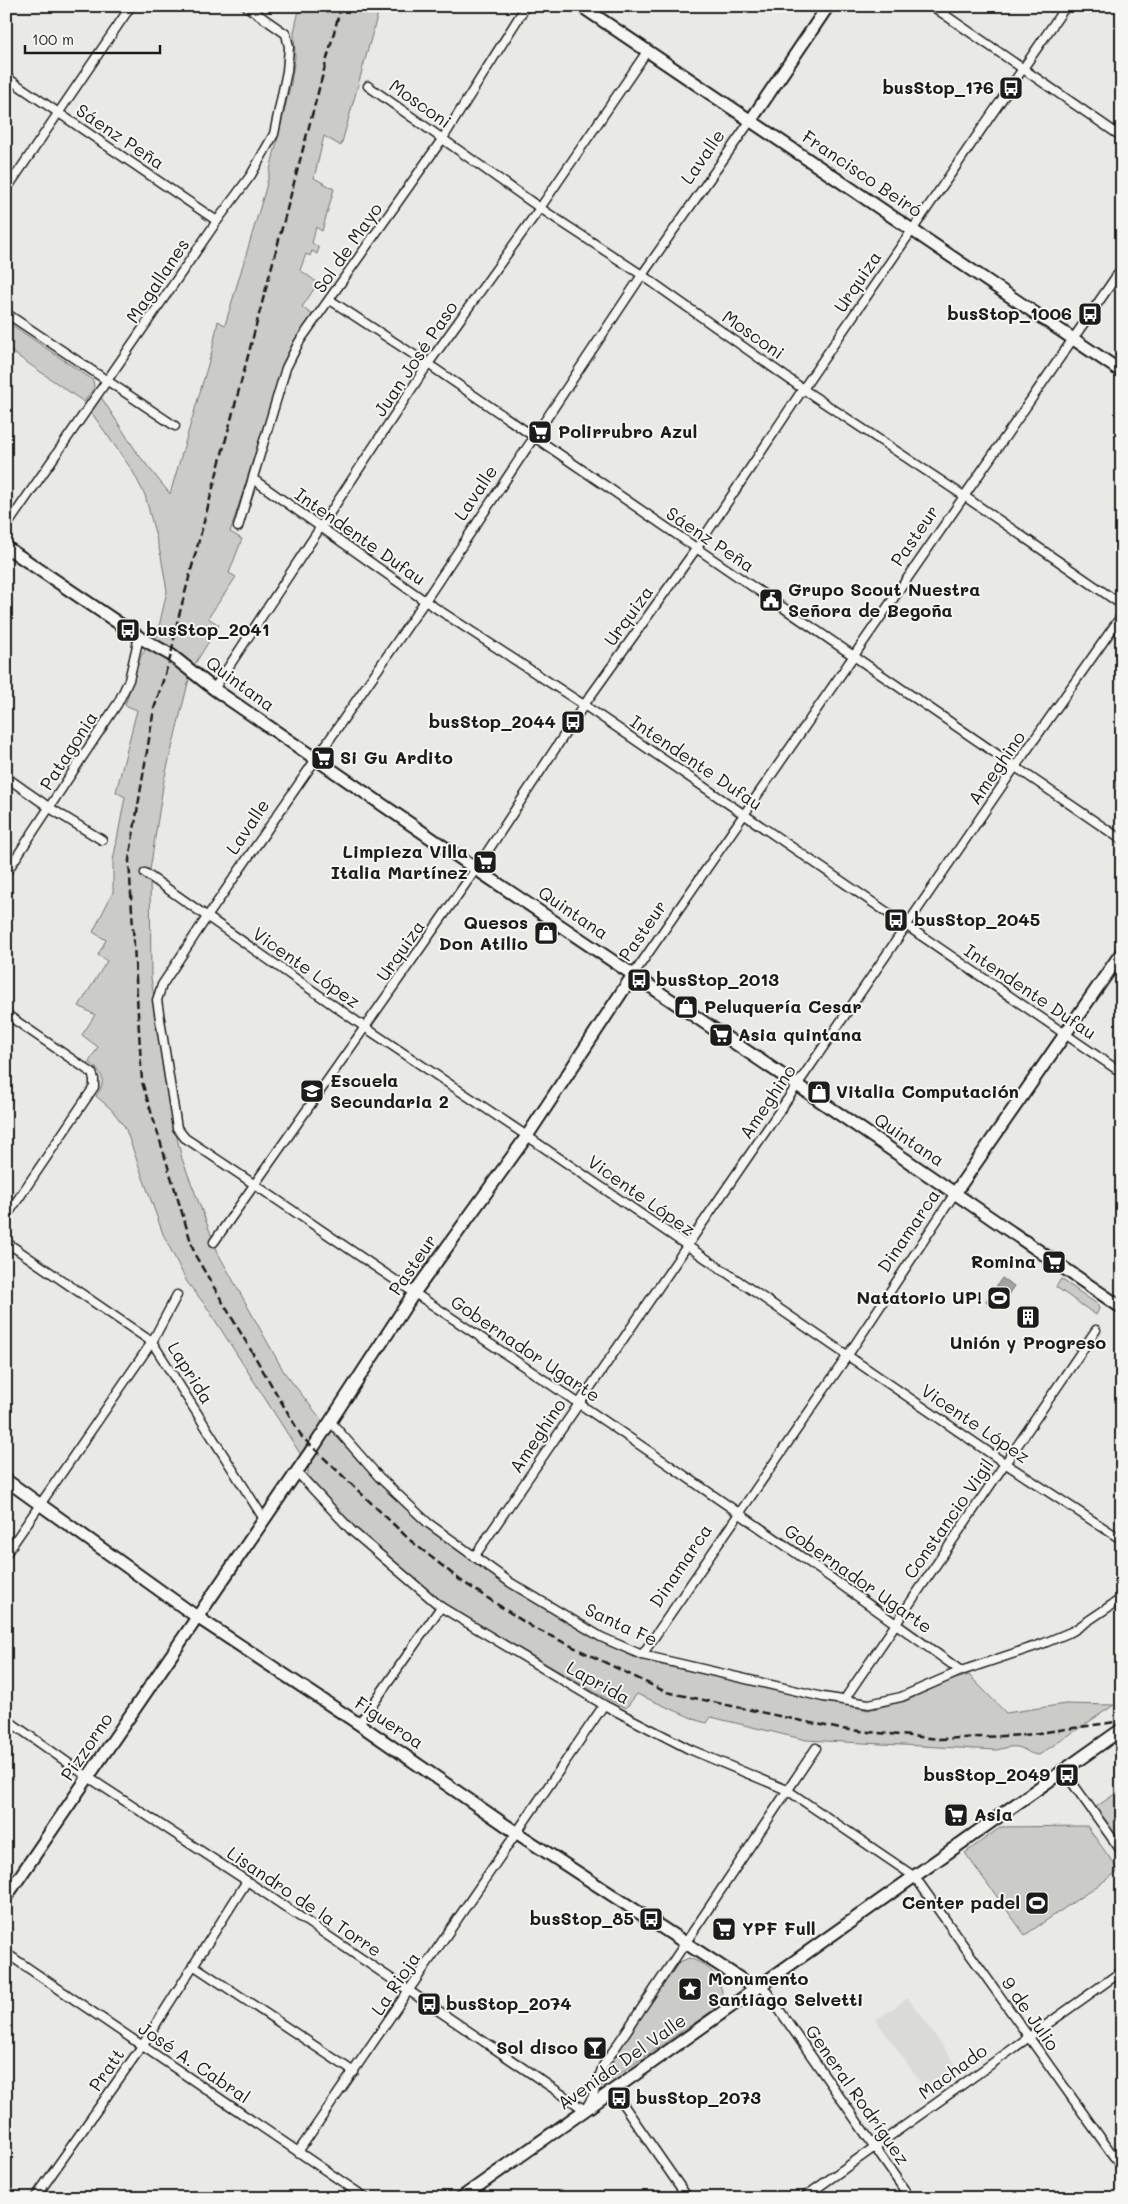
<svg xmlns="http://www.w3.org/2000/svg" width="1128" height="2204" font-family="Mali,sans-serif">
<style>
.built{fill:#dadad6}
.green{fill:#cbcbc7;stroke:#747472}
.water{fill:#a3a3a1;stroke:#6d6d6c}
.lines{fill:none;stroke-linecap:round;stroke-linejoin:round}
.street-casing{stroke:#1c1c1c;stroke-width:11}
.secondary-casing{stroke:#1c1c1c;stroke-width:15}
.street{stroke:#f6f6f2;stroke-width:8}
.secondary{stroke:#f6f6f2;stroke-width:11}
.rail{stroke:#1c1c1c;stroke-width:2.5;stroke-dasharray:8 4;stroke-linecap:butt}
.labels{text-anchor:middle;stroke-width:4;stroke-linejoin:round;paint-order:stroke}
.poi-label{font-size:18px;font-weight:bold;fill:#1c1c1c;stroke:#f6f6f2;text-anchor:start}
.street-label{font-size:18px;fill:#1c1c1c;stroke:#f6f6f2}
</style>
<rect width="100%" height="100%" fill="#e9e9e5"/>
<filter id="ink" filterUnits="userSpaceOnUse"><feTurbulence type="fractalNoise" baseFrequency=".02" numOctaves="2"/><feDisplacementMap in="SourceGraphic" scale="10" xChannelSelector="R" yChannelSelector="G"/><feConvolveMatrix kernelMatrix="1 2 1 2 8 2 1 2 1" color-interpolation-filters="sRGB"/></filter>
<g filter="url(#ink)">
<!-- built -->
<path class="built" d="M908,1998L960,2070L928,2093L876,2020Z"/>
<!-- green -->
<g class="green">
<path d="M300,6H380L341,146L324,136L314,178L334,189L322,231L316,227L312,243L319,248L317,254L312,251L310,256L306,254L300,270L318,283L302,307L314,316L296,341L284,364L230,532L242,539L229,573L236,577L208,618L219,625L193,667L156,640L167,591L161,556L145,495L132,470L91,412L101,397L138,454L170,494L212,351L218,321L225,325L265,191L291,83L295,57L294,32Z"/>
<path d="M6,321L93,380L94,388L84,402L6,348Z"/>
<path d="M147,647H153L185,672L189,679L164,780L150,870L151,978L175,1129L182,1159L219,1255L284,1372L324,1423L301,1455L206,1306L187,1282L163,1234L125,1127L111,1109L96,1096C107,1081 103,1073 89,1062L98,1047L82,1035L95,1015L79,1006L107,961L98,955L106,940L93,932L113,892V861L125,797L116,792L137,710L125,705L141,656Z"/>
<path d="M1061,1279L1097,1304L1099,1309L1096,1315L1056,1287Z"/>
<path d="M332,1435L337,1437L358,1461L422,1523L479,1566L602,1640L634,1656L657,1664L868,1710L906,1701L946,1682L969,1675L1006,1713L1065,1704L1114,1705L1039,1755C1029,1754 1030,1752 1021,1748C1013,1745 1005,1748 997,1750L806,1740L711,1717L707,1723L699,1721L637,1694L626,1708L598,1694L440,1602L356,1529L308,1478C306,1464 318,1440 332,1435Z"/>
<path d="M1122,1789V1843L1096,1807Z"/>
<path d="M1087,1826L1119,1871L1025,1935L965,1853L1001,1827Z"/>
<path d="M689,1958C709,1965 719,1975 723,1996L712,2011L609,2081L602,2082L604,2072L677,1963Z"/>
</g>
<!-- water -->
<path class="water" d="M1002,1278L1014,1286L998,1309L986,1301Z"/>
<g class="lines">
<!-- street casing -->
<g class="street-casing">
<g id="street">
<path d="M932,6L1122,137"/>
<path d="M6,77L217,221"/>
<path d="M368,86L540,208L642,275L803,389L964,496L1122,605"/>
<path d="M751,120L642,275L425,601L207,917L162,985L157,1000L177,1128L185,1138C263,1189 339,1243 416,1294C600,1417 783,1541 961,1671"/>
<path d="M6,190L131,6"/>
<path d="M330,300L428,364L1122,840"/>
<path d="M6,313L175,426"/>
<path d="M253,479L425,601L584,705L1122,1073"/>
<path d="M6,527L217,221L251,175L274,134L287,71L289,47L286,34L246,6"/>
<path d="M238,527L286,368L299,342L443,138L526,6"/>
<path d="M214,689L428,364L540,208L648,50"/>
<path d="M6,777L50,808L102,840"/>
<path d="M6,873L118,703L129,680L139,637"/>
<path d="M145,873L366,1028L527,1136L1006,1464L1122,1540"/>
<path d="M633,975L1122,268"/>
<path d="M6,1014L92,1073L94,1079V1087L6,1217"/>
<path d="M6,1242L152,1342L264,1519"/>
<path d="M214,1242L476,869L584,705L696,549L803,389L1066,6"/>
<path d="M330,1421L379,1477L428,1523L511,1583L601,1637L642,1655L823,1697L869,1704L901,1697L961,1671L1042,1644L1073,1631L1122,1598"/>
<path d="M296,1471L352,1531L441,1607L604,1705L689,1749L787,1790L915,1877L1122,2168"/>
<path d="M6,1554L152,1342L177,1295"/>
<path d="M474,1557L1015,767L1122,615"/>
<path d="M642,1655L848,1355L955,1193"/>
<path d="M844,1700L1096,1330"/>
<path d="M6,1719L88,1777L247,1881L585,2110L592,2098L603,2066L816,1748"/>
<path d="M359,1724L441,1607"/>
<path d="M1063,1770L1122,1852"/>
<path d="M6,1953L366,2198"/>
<path d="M193,1965L354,2072"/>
<path d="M762,1985L910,2198"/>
<path d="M613,2090L688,2198"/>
<path d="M298,2152L604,1705"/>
<path d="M6,2193L13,2198"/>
<path d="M35,2198L142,2046L247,1881"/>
<path d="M803,2198L1122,1971"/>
</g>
</g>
<!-- secondary casing -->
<g class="secondary-casing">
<g id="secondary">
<path d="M581,6L1122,372"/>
<path d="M751,120L828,6"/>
<path d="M6,547L139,637L171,655L214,689L476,869L797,1085L1122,1308"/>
<path d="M955,1193L1122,952"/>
<path d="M6,1480L197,1617L359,1724L517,1833L756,1989"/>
<path d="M6,1897L313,1448L414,1293L527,1136L633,975"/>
<path d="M461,2198L1122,1729"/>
</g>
</g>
<!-- street -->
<use href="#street" class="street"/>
<!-- secondary -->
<use href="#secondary" class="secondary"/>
<!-- rail -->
<path class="rail" d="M341,6L177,623L171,655L154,709L129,860L142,1082L195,1255L302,1437L411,1541L460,1580L532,1627L666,1692L840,1729L939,1739L1025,1735L1122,1721"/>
</g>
</g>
<!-- icons -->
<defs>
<g id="bus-square" transform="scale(1.25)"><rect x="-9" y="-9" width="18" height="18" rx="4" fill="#1c1c1c" stroke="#f6f6f2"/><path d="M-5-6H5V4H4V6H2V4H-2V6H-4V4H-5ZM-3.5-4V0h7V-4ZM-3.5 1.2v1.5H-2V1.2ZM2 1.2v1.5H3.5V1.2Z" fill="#fff"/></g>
<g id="supermarket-square" transform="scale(1.25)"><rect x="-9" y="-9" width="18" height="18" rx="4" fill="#1c1c1c" stroke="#f6f6f2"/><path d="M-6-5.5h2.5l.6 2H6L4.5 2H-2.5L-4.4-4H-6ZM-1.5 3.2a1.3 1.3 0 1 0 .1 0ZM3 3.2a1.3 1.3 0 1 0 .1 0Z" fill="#fff"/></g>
<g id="civic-square" transform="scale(1.25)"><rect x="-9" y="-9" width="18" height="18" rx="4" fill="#1c1c1c" stroke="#f6f6f2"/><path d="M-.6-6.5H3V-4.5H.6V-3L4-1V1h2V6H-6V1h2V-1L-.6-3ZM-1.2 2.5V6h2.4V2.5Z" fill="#fff"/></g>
<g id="shop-square" transform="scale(1.25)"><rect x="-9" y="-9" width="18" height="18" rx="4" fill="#1c1c1c" stroke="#f6f6f2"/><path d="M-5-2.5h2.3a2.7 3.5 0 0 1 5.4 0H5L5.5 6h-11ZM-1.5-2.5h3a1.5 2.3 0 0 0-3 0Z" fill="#fff"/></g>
<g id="school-square" transform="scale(1.25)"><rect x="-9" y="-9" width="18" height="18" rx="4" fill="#1c1c1c" stroke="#f6f6f2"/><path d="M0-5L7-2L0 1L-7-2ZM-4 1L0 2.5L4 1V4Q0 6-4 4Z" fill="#fff"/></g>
<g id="stadium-square" transform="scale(1.25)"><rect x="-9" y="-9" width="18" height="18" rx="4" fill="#1c1c1c" stroke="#f6f6f2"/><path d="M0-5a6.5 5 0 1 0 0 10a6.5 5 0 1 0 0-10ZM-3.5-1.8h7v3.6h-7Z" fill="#fff"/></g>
<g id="building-square" transform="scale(1.25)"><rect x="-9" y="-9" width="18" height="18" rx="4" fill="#1c1c1c" stroke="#f6f6f2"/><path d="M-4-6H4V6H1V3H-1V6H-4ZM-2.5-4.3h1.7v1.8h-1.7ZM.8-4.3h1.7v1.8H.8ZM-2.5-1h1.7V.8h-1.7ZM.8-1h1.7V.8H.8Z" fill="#fff"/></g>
<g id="sight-square" transform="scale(1.25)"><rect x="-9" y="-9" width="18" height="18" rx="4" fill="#1c1c1c" stroke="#f6f6f2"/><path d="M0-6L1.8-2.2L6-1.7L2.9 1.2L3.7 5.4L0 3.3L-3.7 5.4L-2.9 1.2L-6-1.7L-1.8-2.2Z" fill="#fff"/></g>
<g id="bar-square" transform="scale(1.25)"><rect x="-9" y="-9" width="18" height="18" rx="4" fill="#1c1c1c" stroke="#f6f6f2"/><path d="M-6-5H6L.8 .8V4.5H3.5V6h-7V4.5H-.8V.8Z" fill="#fff"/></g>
</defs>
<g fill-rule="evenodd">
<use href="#bus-square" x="1011" y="88"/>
<use href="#bus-square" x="1090" y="314"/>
<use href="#supermarket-square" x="540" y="432"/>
<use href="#civic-square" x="771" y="600"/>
<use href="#bus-square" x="128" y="630"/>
<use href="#bus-square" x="573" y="722"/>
<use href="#supermarket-square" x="323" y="758"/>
<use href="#supermarket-square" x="485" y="862"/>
<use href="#bus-square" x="896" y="920"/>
<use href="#shop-square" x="546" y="933"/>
<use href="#bus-square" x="639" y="980"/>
<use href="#shop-square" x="686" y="1007"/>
<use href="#supermarket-square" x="721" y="1035"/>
<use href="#school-square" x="312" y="1091"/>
<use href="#shop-square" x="819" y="1092"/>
<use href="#supermarket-square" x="1054" y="1262"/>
<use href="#stadium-square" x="999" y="1298"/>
<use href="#building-square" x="1028" y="1317"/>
<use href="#bus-square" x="1067" y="1775"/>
<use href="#supermarket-square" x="956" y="1815"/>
<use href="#stadium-square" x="1037" y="1903"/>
<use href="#bus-square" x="651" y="1919"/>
<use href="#supermarket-square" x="724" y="1929"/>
<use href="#sight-square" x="690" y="1989"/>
<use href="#bus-square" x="429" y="2004"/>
<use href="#bar-square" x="595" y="2048"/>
<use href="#bus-square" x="619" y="2098"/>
</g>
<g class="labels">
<!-- poi labels -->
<g class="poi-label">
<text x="994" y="94" text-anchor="end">busStop_176</text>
<text x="1072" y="320" text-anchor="end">busStop_1006</text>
<text x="558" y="438">Polirrubro Azul</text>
<text x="788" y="596">Grupo Scout Nuestra<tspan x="788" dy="21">Señora de Begoña</tspan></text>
<text x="146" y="636">busStop_2041</text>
<text x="556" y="728" text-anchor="end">busStop_2044</text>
<text x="340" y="764">Si Gu Ardito</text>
<text x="468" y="858" text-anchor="end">Limpieza Villa<tspan x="468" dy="21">Italia Martínez</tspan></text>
<text x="914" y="926">busStop_2045</text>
<text x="528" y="929" text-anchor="end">Quesos<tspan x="528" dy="21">Don Atilio</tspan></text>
<text x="656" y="986">busStop_2013</text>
<text x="704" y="1013">Peluquería Cesar</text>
<text x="738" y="1041">Asia quintana</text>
<text x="330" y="1087">Escuela<tspan x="330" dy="21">Secundaria 2</tspan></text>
<text x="836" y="1098">Vitalia Computación</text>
<text x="1036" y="1268" text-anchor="end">Romina</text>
<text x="982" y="1304" text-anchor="end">Natatorio UP!</text>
<text x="1028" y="1349" text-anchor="middle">Unión y Progreso</text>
<text x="1050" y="1781" text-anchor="end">busStop_2049</text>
<text x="974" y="1821">Asia</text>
<text x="1020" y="1909" text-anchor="end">Center padel</text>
<text x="634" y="1925" text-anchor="end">busStop_85</text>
<text x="742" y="1935">YPF Full</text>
<text x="708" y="1985">Monumento<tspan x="708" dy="21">Santiago Selvetti</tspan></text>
<text x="446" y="2010">busStop_2074</text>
<text x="578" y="2054" text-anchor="end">Sol disco</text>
<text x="636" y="2104">busStop_2073</text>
</g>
<!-- street labels -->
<g class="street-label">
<text transform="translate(420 104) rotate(35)" y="6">Mosconi</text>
<text transform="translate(120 137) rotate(34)" y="6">Sáenz Peña</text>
<text transform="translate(703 157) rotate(-55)" y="6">Lavalle</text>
<text transform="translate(862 174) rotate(34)" y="6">Francisco Beiró</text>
<text transform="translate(348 248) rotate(-55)" y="6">Sol de Mayo</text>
<text transform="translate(158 281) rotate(-56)" y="6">Magallanes</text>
<text transform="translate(858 282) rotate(-56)" y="6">Urquiza</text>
<text transform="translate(753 335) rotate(35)" y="6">Mosconi</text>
<text transform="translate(416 359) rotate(-56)" y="6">Juan José Paso</text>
<text transform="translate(476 493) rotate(-56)" y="6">Lavalle</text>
<text transform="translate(915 536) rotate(-55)" y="6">Pasteur</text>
<text transform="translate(360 537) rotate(35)" y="6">Intendente Dufau</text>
<text transform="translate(710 540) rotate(34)" y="6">Sáenz Peña</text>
<text transform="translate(629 616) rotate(-54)" y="6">Urquiza</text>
<text transform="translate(240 684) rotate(36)" y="6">Quintana</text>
<text transform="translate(69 751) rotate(-57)" y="6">Patagonia</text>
<text transform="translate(696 763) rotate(34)" y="6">Intendente Dufau</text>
<text transform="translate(997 768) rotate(-55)" y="6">Ameghino</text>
<text transform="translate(248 827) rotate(-56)" y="6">Lavalle</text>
<text transform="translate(573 913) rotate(34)" y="6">Quintana</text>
<text transform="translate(643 931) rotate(-55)" y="6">Pasteur</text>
<text transform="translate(401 951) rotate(-55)" y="6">Urquiza</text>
<text transform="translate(306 968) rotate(35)" y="6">Vicente López</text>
<text transform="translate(1030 992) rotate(34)" y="6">Intendente Dufau</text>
<text transform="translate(768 1102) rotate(-56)" y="6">Ameghino</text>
<text transform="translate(909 1140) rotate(34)" y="6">Quintana</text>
<text transform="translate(641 1196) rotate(35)" y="6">Vicente López</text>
<text transform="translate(909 1231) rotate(-56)" y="6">Dinamarca</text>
<text transform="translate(413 1265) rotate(-55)" y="6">Pasteur</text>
<text transform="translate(525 1349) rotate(34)" y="6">Gobernador Ugarte</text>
<text transform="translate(190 1373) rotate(58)" y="6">Laprida</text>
<text transform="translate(975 1424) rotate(34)" y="6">Vicente López</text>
<text transform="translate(538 1436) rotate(-56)" y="6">Ameghino</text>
<text transform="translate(949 1519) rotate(-55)" y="6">Constancio Vigil</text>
<text transform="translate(681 1566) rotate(-56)" y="6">Dinamarca</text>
<text transform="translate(858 1579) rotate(35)" y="6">Gobernador Ugarte</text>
<text transform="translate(621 1625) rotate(25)" y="6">Santa Fe</text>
<text transform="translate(598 1683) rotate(29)" y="6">Laprida</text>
<text transform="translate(389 1723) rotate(34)" y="6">Figueroa</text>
<text transform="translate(87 1747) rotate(-56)" y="6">Pizzorno</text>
<text transform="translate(304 1902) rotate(34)" y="6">Lisandro de la Torre</text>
<text transform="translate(396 1984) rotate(-56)" y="6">La Rioja</text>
<text transform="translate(1030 2014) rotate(55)" y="6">9 de Julio</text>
<text transform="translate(622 2062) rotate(-35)" y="6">Avenida Del Valle</text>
<text transform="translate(194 2063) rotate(34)" y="6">José A. Cabral</text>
<text transform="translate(107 2070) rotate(-55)" y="6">Pratt</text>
<text transform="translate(953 2072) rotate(-36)" y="6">Machado</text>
<text transform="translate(857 2095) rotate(55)" y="6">General Rodríguez</text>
</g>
</g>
<!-- margin -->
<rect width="1128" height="2204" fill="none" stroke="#f6f6f2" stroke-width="25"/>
<rect x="12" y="12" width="1103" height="2179" fill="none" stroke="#1c1c1c" stroke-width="2" filter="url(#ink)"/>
<!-- scale -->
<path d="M25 45v8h135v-8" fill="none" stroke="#1c1c1c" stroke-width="2.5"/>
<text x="32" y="45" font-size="15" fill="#1c1c1c" stroke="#f6f6f2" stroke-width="4" paint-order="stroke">100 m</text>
</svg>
